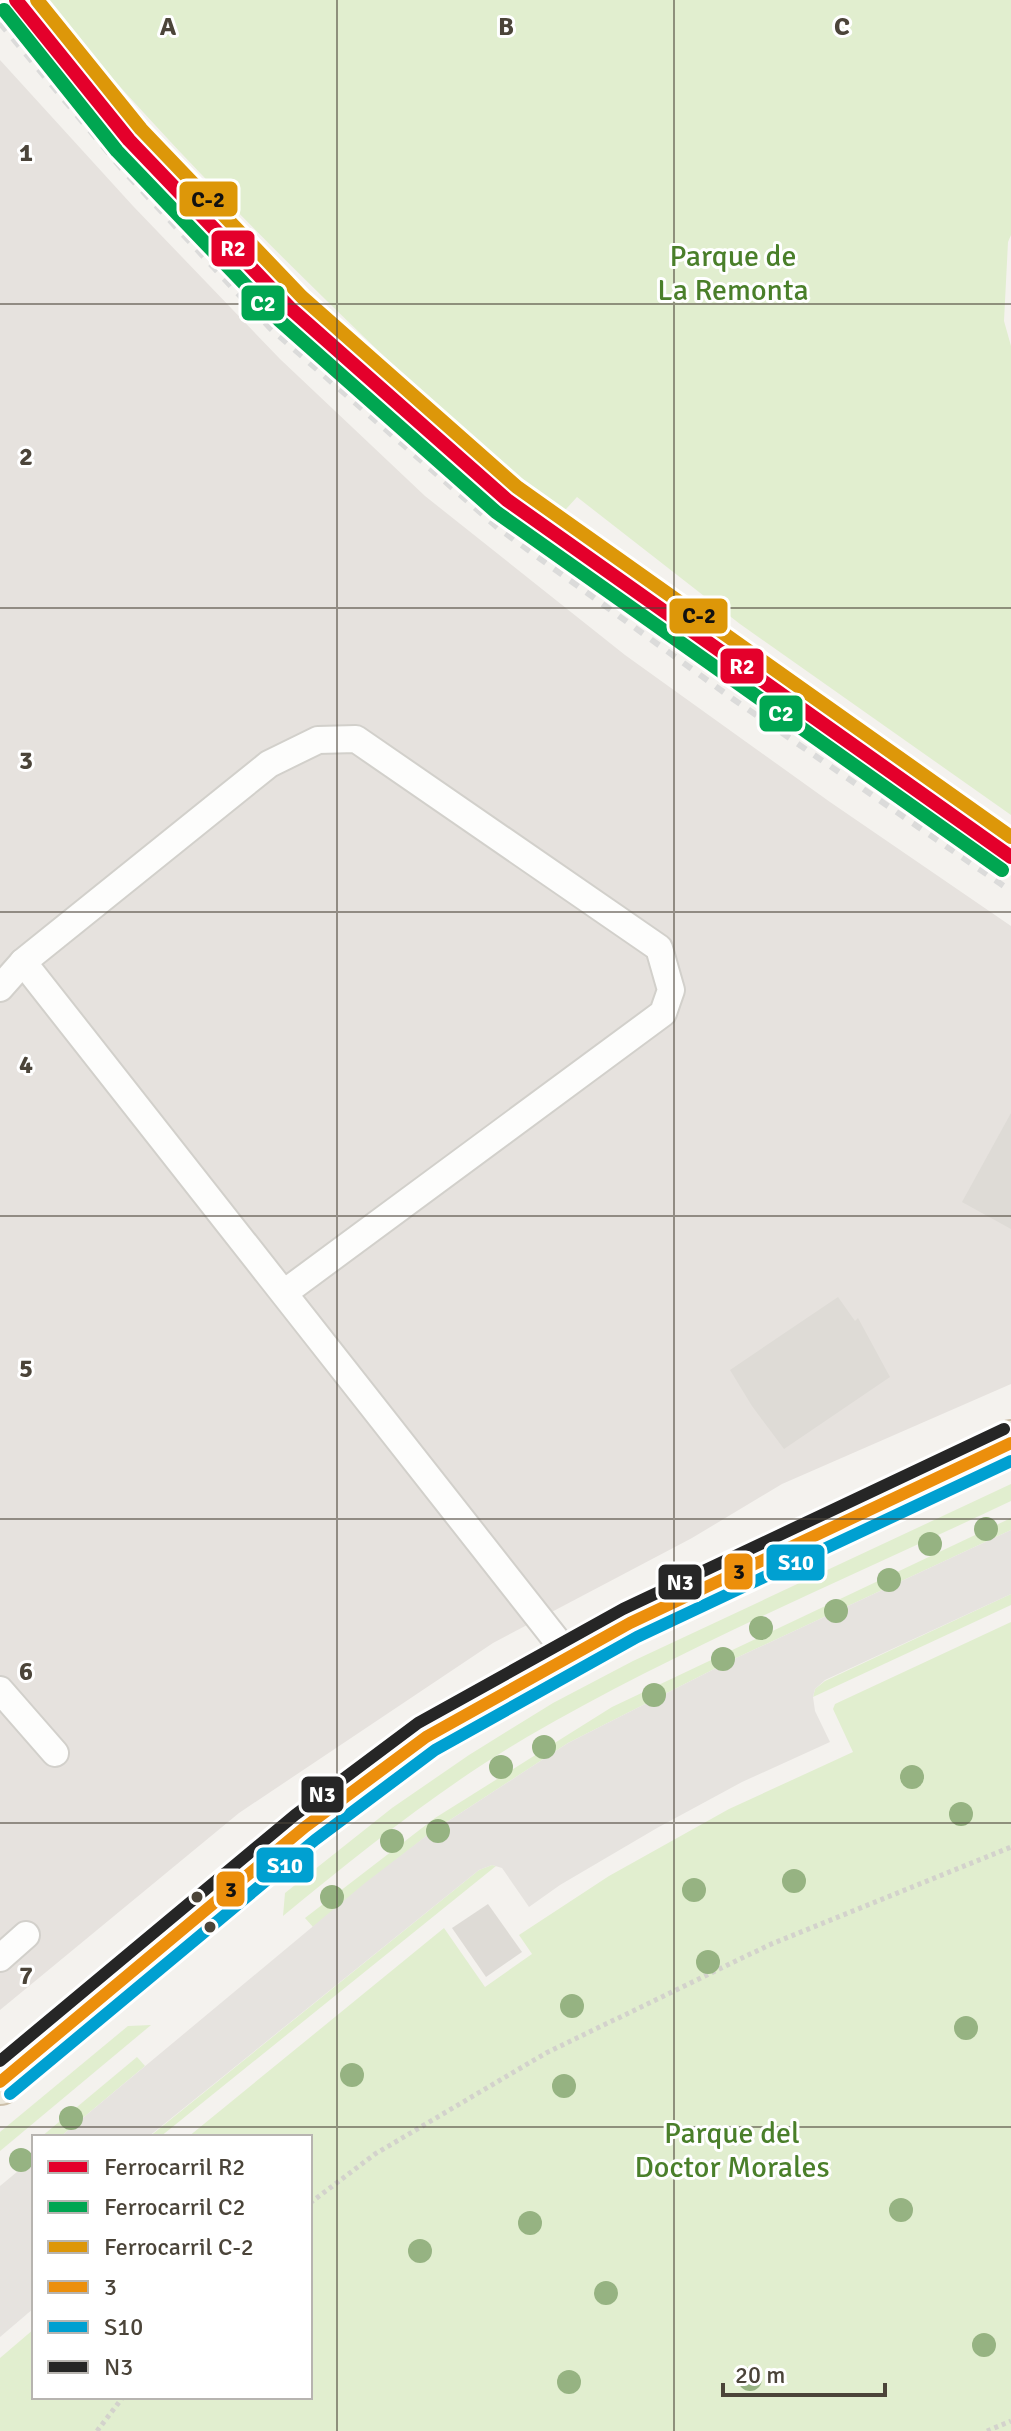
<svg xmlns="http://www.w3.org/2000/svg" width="1011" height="2431" font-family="Signika,sans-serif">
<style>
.industrial{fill:#e6e2de}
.green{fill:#e1eecf}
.parking{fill:#e6e3df}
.building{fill:#dedbd6}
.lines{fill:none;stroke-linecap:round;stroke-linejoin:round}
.lane-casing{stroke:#d2d0cb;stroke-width:30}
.highway-casing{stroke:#ccbfa9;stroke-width:48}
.path{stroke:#d3d2cc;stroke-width:5;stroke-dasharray:4 4;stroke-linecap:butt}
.lane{stroke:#fdfdfc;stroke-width:26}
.highway{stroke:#ede8db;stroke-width:44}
.rail{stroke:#dbdbda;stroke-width:6;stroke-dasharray:10 10;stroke-linecap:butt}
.bus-1-casing{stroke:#fff;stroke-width:18}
.bus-2-casing{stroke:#fff;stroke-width:18}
.bus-3-casing{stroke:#fff;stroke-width:18}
.bus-1{stroke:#ec8f0c;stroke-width:12}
.bus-2{stroke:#00a0d1;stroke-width:12}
.bus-3{stroke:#262626;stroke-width:12}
.rail-1-casing{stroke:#fff;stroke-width:20}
.rail-2-casing{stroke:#fff;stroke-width:20}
.rail-3-casing{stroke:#fff;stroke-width:20}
.rail-1{stroke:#e4002b;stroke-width:14}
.rail-2{stroke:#00a651;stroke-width:14}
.rail-3{stroke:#dd9709;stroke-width:14}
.tree{fill:#96b382}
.grid{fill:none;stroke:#4b4439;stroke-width:2;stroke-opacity:0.55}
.bus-dot{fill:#4b4439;stroke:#fff;stroke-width:3}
.labels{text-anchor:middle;stroke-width:6;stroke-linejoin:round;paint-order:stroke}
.park-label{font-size:30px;fill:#4a7f2a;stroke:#fff}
.grid-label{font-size:26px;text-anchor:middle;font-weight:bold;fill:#4b4439;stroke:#fff;stroke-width:6;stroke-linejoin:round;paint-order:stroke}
.line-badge{stroke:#fff;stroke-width:3}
.badge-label{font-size:22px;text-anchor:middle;font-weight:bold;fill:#fff}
.pale-badge-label{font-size:22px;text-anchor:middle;font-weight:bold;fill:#111}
</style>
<rect width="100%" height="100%" fill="#f4f2ee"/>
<!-- industrial -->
<path class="industrial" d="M0,60L133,206L280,359L425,496L625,655L830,802L1011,926V1384L782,1484L692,1538L493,1643L239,1813L0,2010Z"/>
<!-- green -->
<g class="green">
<path d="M45,0H1011V235L1008,242L1004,321L1011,346V815L740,624L577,497L557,519C379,353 201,187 45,0Z"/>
<path d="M1011,1484V1501C849,1578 682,1647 527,1737C440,1788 361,1852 283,1916L285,1893L392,1808L469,1755L553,1703L633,1661Z"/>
<path d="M1011,1518V1530L736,1658L568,1743L430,1833L313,1927L305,1918L435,1818L612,1707Z"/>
<path d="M1011,1594V1605L813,1697L815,1689L825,1681Z"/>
<path d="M1011,1622V2431H0V2358L34,2329V2397H310V2137H188L444,1928L485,1987L532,1954L519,1935L609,1876L729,1809L853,1752L833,1709L835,1704Z"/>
<path d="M492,1865L496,1866L160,2137H149L479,1870Z"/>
<path d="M151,2025L0,2151V2132L128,2026Z"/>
<path d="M137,2057L145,2066L60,2137H41Z"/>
</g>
<!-- parking -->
<g class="parking">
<path d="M1011,1530V1594L825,1680L815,1689L813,1697L815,1711L830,1742L742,1782L657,1828L560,1885L529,1907L502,1868L492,1865L479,1870L148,2137H60L365,1883L430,1833L568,1743L736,1658Z"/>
<path d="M34,2158V2308L0,2337V2186Z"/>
</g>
<!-- building -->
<g class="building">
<path d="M1011,1113V1229L962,1202Z"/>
<path d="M838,1297L855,1321L858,1318L890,1377L784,1449L752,1406L730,1370Z"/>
<path d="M488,1904L522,1952L486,1977L452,1928Z"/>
</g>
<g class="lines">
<!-- lane casing -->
<g class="lane-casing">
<g id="lane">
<path d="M23,962L569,1656"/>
<path d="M0,988L23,962L269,764L318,740L356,739L659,948L671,990L663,1013L284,1293"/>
<path d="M0,1690L55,1753"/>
<path d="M0,1958L26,1935"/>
</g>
</g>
<!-- highway casing -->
<g class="highway-casing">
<path id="highway" d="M0,2082L305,1827L426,1737L630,1623L1011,1443"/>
</g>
<!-- path -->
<g class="path">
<path d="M310,2203L375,2154L546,2053L769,1945L1011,1847"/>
<path d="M97,2431L123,2397"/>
<path d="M987,2431L1011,2421"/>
</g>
<!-- lane -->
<use href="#lane" class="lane"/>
<!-- highway -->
<use href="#highway" class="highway"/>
<!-- rail -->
<path class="rail" d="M0,23L122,169L270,328L498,528L733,699L1011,891"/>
<!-- bus-1 casing -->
<g class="bus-1-casing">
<path id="bus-1" d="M0,2082L305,1827L426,1737L630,1623L1011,1443"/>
</g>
<!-- bus-2 casing -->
<g class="bus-2-casing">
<path id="bus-2" d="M10,2094L315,1840L435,1750L637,1637L1011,1461"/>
</g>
<!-- bus-3 casing -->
<g class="bus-3-casing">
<path id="bus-3" d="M0,2061L295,1815L418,1723L623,1609L1004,1429"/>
</g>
<!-- bus-1 -->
<use href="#bus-1" class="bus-1"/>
<!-- bus-2 -->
<use href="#bus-2" class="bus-2"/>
<!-- bus-3 -->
<use href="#bus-3" class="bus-3"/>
<!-- rail-1 casing -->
<g class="rail-1-casing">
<path id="rail-1" d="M16,0L129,140L291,309L507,500L1011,857"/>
</g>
<!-- rail-2 casing -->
<g class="rail-2-casing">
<path id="rail-2" d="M4,10L117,151L279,320L496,512L1002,870"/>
</g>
<!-- rail-3 casing -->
<g class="rail-3-casing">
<path id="rail-3" d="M37,0L141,129L302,297L517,487L1011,837"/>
</g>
<!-- rail-1 -->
<use href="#rail-1" class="rail-1"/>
<!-- rail-2 -->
<use href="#rail-2" class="rail-2"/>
<!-- rail-3 -->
<use href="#rail-3" class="rail-3"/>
</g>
<!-- trees -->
<g class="tree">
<circle cx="986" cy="1529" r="12"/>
<circle cx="930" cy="1544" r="12"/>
<circle cx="889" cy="1580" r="12"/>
<circle cx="836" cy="1611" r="12"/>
<circle cx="761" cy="1628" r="12"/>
<circle cx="723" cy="1659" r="12"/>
<circle cx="654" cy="1695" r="12"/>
<circle cx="544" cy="1747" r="12"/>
<circle cx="501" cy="1767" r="12"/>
<circle cx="912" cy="1777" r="12"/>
<circle cx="961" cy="1814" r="12"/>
<circle cx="438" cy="1831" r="12"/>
<circle cx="392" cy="1841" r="12"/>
<circle cx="794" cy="1881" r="12"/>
<circle cx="694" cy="1890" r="12"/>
<circle cx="332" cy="1897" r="12"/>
<circle cx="708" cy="1962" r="12"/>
<circle cx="572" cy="2006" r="12"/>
<circle cx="966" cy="2028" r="12"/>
<circle cx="352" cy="2075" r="12"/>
<circle cx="564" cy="2086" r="12"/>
<circle cx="71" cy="2118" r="12"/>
<circle cx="21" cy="2160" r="12"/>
<circle cx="901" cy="2210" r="12"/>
<circle cx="530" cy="2223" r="12"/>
<circle cx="420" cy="2251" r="12"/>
<circle cx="606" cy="2293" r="12"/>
<circle cx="984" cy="2345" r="12"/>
<circle cx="750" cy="2379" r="12"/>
<circle cx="569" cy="2382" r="12"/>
</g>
<!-- grid -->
<path class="grid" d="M337,0V2431M674,0V2431M0,304H1011M0,608H1011M0,912H1011M0,1216H1011M0,1519H1011M0,1823H1011M0,2127H1011"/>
<!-- markers -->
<g class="bus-dot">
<circle cx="197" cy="1897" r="7"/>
<circle cx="210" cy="1927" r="7"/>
</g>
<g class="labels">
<!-- park labels -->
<g class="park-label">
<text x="733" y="266">Parque de<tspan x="733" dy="34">La Remonta</tspan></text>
<text x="732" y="2143">Parque del<tspan x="732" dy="34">Doctor Morales</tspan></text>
</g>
</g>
<g class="grid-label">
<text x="168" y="35">A</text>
<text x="506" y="35">B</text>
<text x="842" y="35">C</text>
<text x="26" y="161">1</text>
<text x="26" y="465">2</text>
<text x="26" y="769">3</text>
<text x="26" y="1073">4</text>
<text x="26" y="1377">5</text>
<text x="26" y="1680">6</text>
<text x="26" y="1984">7</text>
</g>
<g class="line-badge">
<rect x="178" y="180" width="61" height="38" rx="8" fill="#dd9709"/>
<rect x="210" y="229" width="46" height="39" rx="8" fill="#e4002b"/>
<rect x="240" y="284" width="46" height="38" rx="8" fill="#00a651"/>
<rect x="668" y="597" width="61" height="38" rx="8" fill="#dd9709"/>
<rect x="719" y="647" width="46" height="38" rx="8" fill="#e4002b"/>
<rect x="758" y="694" width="46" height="39" rx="8" fill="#00a651"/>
<rect x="765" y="1543" width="61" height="39" rx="8" fill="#00a0d1"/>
<rect x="723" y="1552" width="31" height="39" rx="8" fill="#ec8f0c"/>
<rect x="657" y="1563" width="46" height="38" rx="8" fill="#262626"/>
<rect x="300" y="1775" width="45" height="39" rx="8" fill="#262626"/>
<rect x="255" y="1846" width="60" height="38" rx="8" fill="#00a0d1"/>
<rect x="215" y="1870" width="31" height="38" rx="8" fill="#ec8f0c"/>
</g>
<g class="badge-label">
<text x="233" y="256">R2</text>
<text x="263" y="311">C2</text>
<text x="742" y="674">R2</text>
<text x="781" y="721">C2</text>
<text x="796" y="1570">S10</text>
<text x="680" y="1590">N3</text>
<text x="322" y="1802">N3</text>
<text x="285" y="1873">S10</text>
</g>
<g class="pale-badge-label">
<text x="208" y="207">C-2</text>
<text x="699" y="623">C-2</text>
<text x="739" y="1579">3</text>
<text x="231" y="1897">3</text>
</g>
<!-- legend -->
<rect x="32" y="2135" width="280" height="264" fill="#ffffff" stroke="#b7b4b0" stroke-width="2"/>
<rect x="48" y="2161" width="40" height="12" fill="#e4002b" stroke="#b7b4b0" stroke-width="2"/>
<text x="104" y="2175" font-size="24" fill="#4b4439">Ferrocarril R2</text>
<rect x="48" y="2201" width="40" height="12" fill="#00a651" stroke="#b7b4b0" stroke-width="2"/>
<text x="104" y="2215" font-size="24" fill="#4b4439">Ferrocarril C2</text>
<rect x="48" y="2241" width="40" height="12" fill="#dd9709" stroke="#b7b4b0" stroke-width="2"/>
<text x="104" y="2255" font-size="24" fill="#4b4439">Ferrocarril C-2</text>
<rect x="48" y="2281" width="40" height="12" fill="#ec8f0c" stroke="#b7b4b0" stroke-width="2"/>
<text x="104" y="2295" font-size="24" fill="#4b4439">3</text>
<rect x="48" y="2321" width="40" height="12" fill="#00a0d1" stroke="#b7b4b0" stroke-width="2"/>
<text x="104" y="2335" font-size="24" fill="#4b4439">S10</text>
<rect x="48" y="2361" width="40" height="12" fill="#262626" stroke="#b7b4b0" stroke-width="2"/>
<text x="104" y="2375" font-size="24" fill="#4b4439">N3</text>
<!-- scale -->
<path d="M723 2383v12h162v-12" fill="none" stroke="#4b4439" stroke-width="4"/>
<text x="735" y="2383" font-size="24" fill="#4b4439" stroke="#ffffff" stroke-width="6" paint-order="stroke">20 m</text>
</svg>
